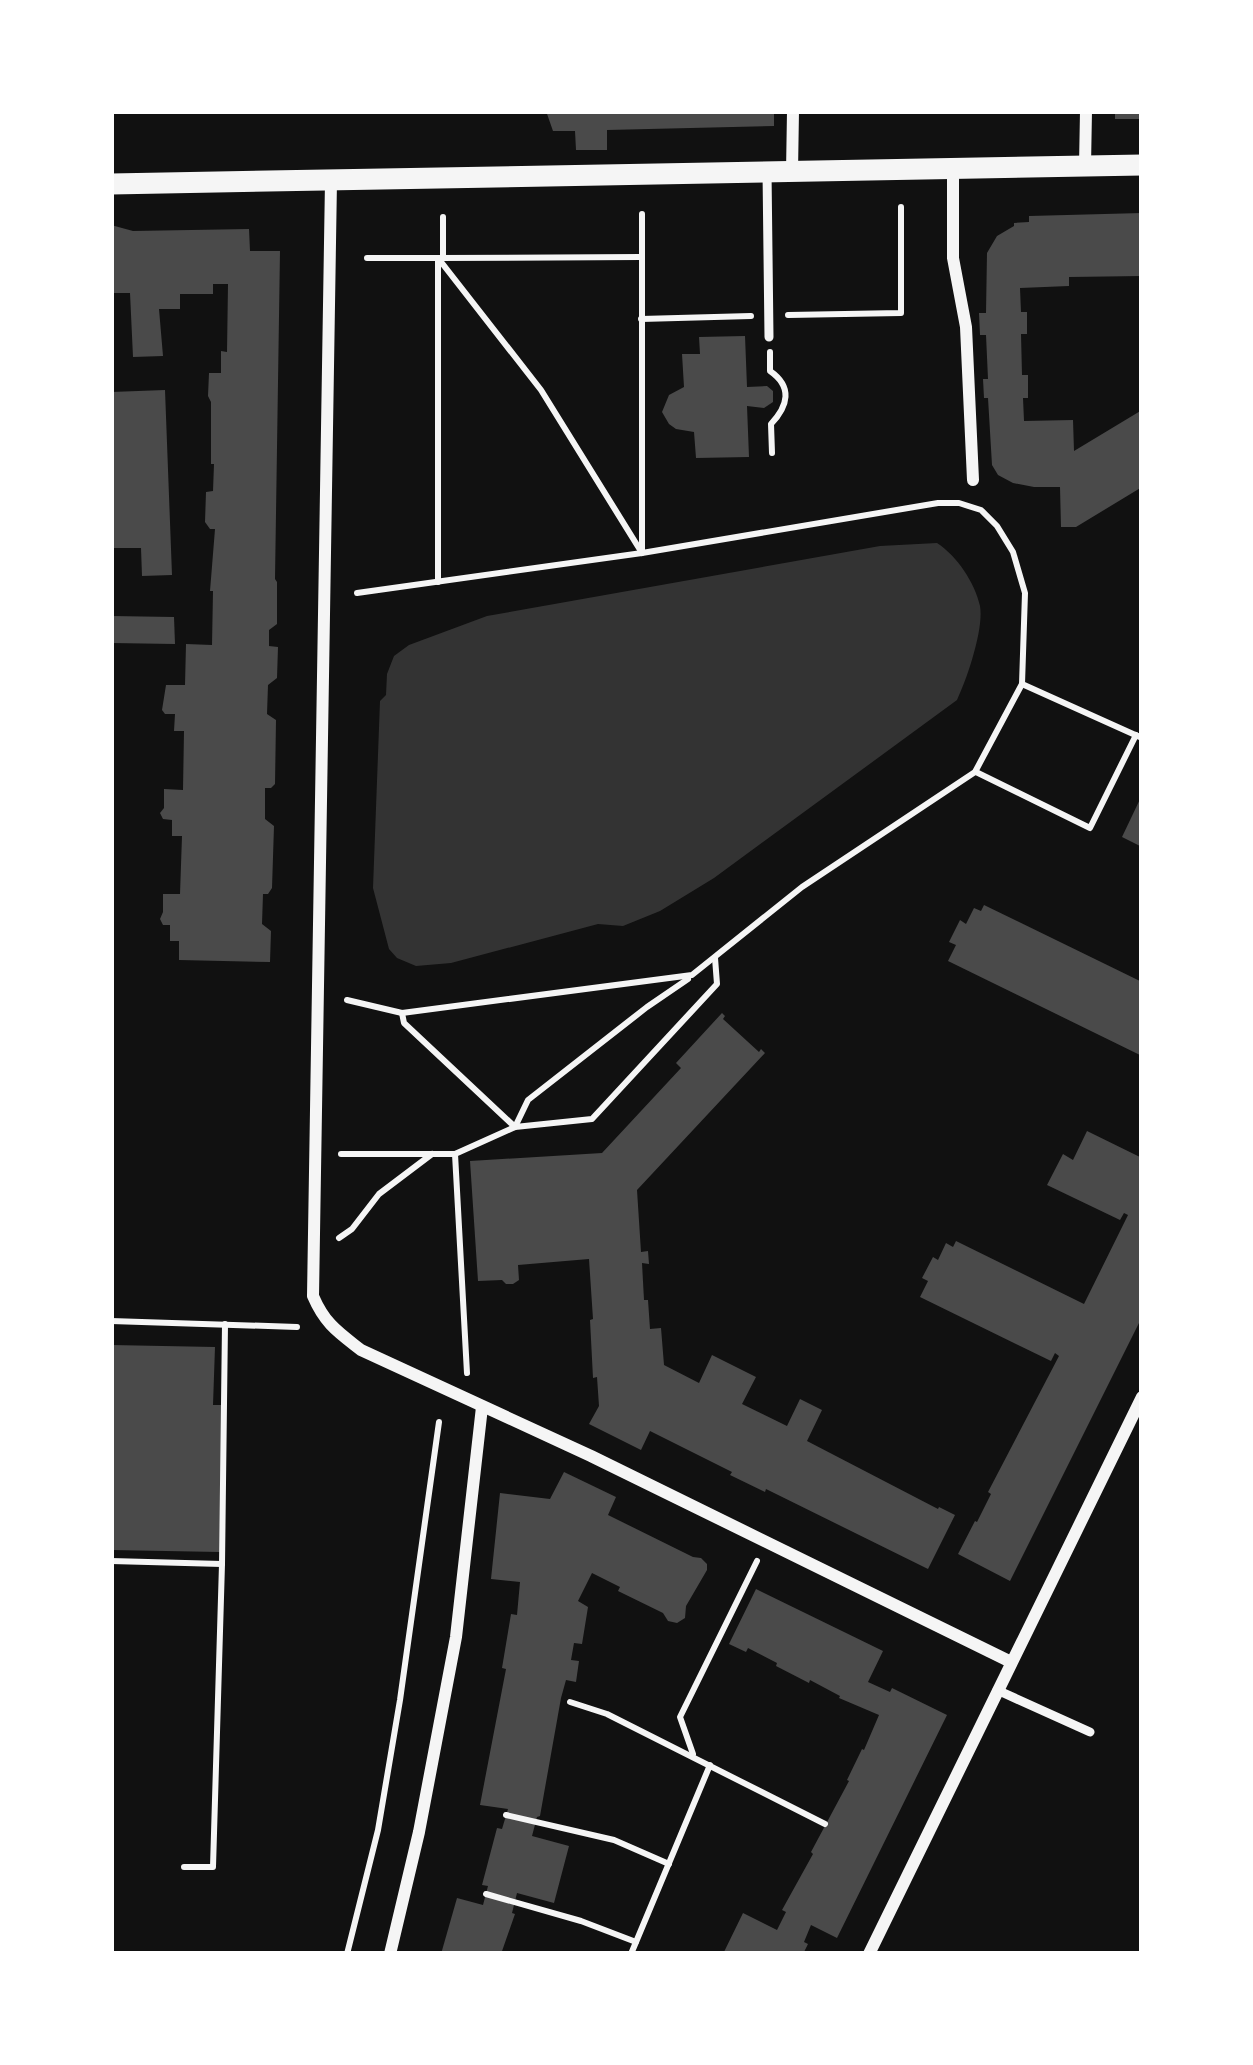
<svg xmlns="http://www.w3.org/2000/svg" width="1253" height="2065" font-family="Inter,sans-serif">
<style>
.water{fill:#333}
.building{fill:#4a4a4a}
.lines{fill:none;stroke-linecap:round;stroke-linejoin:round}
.path{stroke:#f5f5f5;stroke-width:6}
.service{stroke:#f5f5f5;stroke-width:9}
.minor{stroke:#f5f5f5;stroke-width:12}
.tertiary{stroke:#f5f5f5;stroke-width:21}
</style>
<rect width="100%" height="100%" fill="#111"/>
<!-- water -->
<path class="water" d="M937,543C957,556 975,583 980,606C984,629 967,679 957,700L714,878L660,911L623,926L598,924L451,963L416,966L397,958L389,949L373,888L380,701L386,695L387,674L394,656L409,645L487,616L880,546Z"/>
<!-- building -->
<g class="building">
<path d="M546,111H774V126L607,130V150H576L575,131H553Z"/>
<rect x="1115" y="111" width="27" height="8"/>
<path d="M1142,213V276L1069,277V286L1020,288L1021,312H1027V334H1021L1022,375H1028V398H1023L1024,421L1073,420L1074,451L1142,410V487L1076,527H1061L1060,487H1034L1013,483L998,475L992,465L988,398H984L983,379H988L986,335H980L979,313H986L987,253L997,236L1014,226V223L1029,222V216Z"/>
<path d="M111,225L133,231L249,229L250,251H280L275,579L277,582V624L269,630V646L278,647L277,678L268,685L267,714L276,720L275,784L271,788H265V819L274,826L272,888L268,894H263L262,924L271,931L270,962L179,960V941H170V925H163L160,919L163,912V894H180L182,836H172V820L163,819L160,813L164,808V789L183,790L184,731H174L175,714H165L162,710L166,685H185L186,644L212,645L213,591H210L215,529H210L205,522L206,492L213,491L214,464H211V402L208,396L209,373H221V351L227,352L228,284H213V294H180V309H159L163,356L133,357L130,293H111Z"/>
<path d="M745,336L747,387L767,386L773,391V402L764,408L747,406L749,457L696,458L694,432L676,429L669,424L662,412L669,395L684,387L682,354H700L699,337Z"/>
<path d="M165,390L172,575L142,576L141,548H113L111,392Z"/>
<path d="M111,616L174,617L175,644L111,643Z"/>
<path d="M1142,795V842L1140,846L1122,837Z"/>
<path d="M984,905L1142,982V1056L948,961L956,945L949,942L960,920L966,924L974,908L981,911Z"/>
<path d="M722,1013L725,1016L723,1019L759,1052L761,1049L765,1053L637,1190L641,1252L648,1251L649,1264L642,1263L644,1300H648L650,1329L661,1328L664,1365L699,1383L712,1355L756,1377L742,1404L787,1426L800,1399L822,1410L807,1441L938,1509L939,1507L955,1515L928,1569L766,1489L765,1492L730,1475L732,1472L650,1431L641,1450L589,1424L599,1406L597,1377L593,1378L590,1320L593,1319L589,1259L518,1265L519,1280L513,1284H506L502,1280L478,1281L470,1161L602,1153L681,1068L676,1063Z"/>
<path d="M1087,1131L1142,1158V1317L1010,1581L958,1554L975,1521L977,1522L991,1494L988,1492L1059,1356L1055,1353L1051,1361L920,1297L928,1281L922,1278L933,1257L938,1260L946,1243L953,1247L956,1241L1084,1304L1128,1215L1124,1213L1120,1220L1047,1185L1063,1154L1073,1160Z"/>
<path d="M111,1345L215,1347L213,1405H222L220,1552L111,1550Z"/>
<path d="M564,1472L616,1497L608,1515L693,1557L701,1558L707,1564V1570L686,1606L685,1618L677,1623L668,1621L663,1613L618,1591L620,1587L592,1573L578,1601L588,1607L582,1644L574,1643L571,1660L579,1661L576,1682L566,1680L561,1698L540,1816L537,1817L532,1836L569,1846L554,1903L517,1893L512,1913L515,1914L501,1954H441L457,1898L483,1905L488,1886L482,1885L497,1828L502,1829L508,1809L480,1805L506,1669L502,1668L511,1614L517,1615L520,1582L491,1579L500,1493L550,1499Z"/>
<path d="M756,1589L883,1651L868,1682L890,1692L892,1688L947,1715L837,1938L811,1925L804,1942L808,1944L803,1954H723L743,1913L777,1930L786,1912L782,1910L813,1854L811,1852L849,1781L847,1780L862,1749L864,1750L879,1715L839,1698L840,1696L810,1680L809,1683L776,1666L777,1663L748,1648L746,1652L729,1644Z"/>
</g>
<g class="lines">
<!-- path -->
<g class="path">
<path d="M443,217V258"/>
<path d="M367,258H438L541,390L642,553V214"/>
<path d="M788,315L901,313V207"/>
<path d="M641,319L751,316"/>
<path d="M770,352V371C793,387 788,406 771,424L772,453"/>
<path d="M438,582V258L641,257"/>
<path d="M1022,684L1142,738"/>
<path d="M976,772L1090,828L1136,735"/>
<path d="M347,1000L402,1013L692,975L802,887L975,772L1022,684L1025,593L1013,552L997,526L981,510L959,503H938L642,553L357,593"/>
<path d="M402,1013L404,1023L515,1127L528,1100L647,1007L688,979"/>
<path d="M341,1154H455"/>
<path d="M339,1238L352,1229L379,1194L432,1154"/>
<path d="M111,1321L297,1327"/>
<path d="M467,1373L455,1154L515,1127L592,1119L717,984L715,958"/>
<path d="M111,1561L222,1564"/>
<path d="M570,1702L607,1714L825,1824"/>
<path d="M693,1754L680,1717L757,1561"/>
<path d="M506,1815L614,1840L669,1864"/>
<path d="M184,1867H213L222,1564L225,1324"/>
<path d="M486,1894L581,1921L636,1942"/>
<path d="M347,1954L378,1830L400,1700L439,1422"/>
<path d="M631,1954L710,1765"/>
</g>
<!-- service -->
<g class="service">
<path d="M767,171L769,337"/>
<path d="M997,1690L1090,1732"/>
</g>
<!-- minor -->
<g class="minor">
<path d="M1085,166L1086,111"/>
<path d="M953,168V258L966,327L973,480"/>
<path d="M792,172L793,111"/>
<path d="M331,181L313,1296C325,1324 338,1332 361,1350L591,1456L1011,1662"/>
<path d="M390,1954L419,1832L456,1637L482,1407"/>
<path d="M869,1954L1142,1397"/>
</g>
<!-- tertiary -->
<path class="tertiary" d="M111,184L1142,165"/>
</g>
<!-- border -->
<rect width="1253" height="2065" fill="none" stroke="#ffffff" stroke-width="228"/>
</svg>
